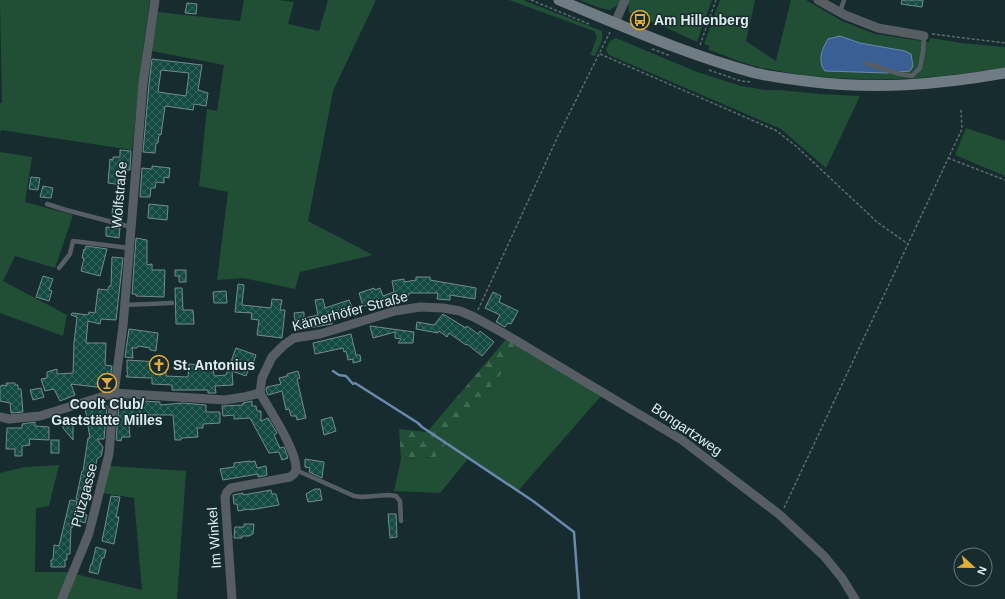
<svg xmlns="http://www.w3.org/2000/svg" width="1005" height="599" font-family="Arial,sans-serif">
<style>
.grass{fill:#214f35}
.forest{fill:url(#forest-firs)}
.water{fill:#395f95;stroke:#6b89b0}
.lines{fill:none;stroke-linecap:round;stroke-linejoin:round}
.stream{stroke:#6b89b0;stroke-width:2.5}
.building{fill:url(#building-cross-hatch);stroke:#758c87;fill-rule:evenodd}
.path{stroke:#5b6d6f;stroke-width:1.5;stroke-dasharray:3 2;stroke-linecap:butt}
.service{stroke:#565e63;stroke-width:4.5}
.minor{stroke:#565e63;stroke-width:9}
.secondary{stroke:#6f7c83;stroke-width:11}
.labels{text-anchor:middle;stroke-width:3;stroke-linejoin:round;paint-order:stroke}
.poi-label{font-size:14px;font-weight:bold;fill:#dfecee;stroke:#172c2f;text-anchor:start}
.street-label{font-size:14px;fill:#dfecee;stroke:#172c2f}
</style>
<defs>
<pattern id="forest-firs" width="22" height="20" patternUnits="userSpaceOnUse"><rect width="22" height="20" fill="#214f35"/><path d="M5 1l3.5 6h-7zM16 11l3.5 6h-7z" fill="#416853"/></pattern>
<pattern id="building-cross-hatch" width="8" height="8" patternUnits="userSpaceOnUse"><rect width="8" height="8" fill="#134b43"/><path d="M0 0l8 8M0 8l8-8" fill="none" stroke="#35655e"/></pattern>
</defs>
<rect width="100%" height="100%" fill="#172c2f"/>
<!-- grass -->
<g class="grass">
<path d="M0,0H150L143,49L132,150L1,130L0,134V103H2Z"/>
<path d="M244,0H277L294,2L288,24L319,31L328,0H376L333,91L308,221L373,255L300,272L295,289L243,278L217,280L228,192L199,186L207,109L217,111L224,65L152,51L158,12L240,21Z"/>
<path d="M509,0H523L602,31V40L595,56L590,55L597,37L594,31Z"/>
<path d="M579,0H621L619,4L610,10L600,8Z"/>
<path d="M630,0H712L697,42L665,27L629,13L628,3Z"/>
<path d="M720,0H755L746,41L776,61L791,0H806L842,21L875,34L929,42L930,38L961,43L1005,47V67C923,82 840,85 758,67C741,63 725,55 709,50V46L704,44Z"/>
<path d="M616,38L697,72L741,86L765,90H779L821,94L860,96L826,168L781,129L609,55L606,49L610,41Z"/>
<path d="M966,128L1005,141V176L955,155Z"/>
<path d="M0,152L32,157L25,202L73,215L55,268L15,256L3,281L67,315L63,336L0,313Z"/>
<path d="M523,346L601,396L518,491L468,459L440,493L394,491L401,459L435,457Z"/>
<path d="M59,465L49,506L36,508L35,572H67L142,590L134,498L102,493L110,466L186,471L177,599H0V473L25,467Z"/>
</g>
<!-- forest -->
<path class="forest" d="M508,337L523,346L435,457L401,459L399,429L427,432Z"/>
<!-- water -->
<path class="water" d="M840,36L860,43L905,51L911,54L913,66L910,71L887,73L825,71C817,61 822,49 828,39Z"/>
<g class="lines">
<!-- stream -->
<path class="stream" d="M333,371L339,375L346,376L353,384L355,383L418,423L422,427L533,501L574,532L579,599"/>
</g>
<!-- building -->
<g class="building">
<path d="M902,0H923L922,7L901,4Z"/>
<path d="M187,3L197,4L196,14L185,13Z"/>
<path d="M152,59L202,65L198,90L208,93L206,106L194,104L193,110L165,106L161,135L159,134L158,143H156L155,153L143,152L149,84ZM161,70L189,73L186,96L158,92Z"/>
<path d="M120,150L131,151L130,170H124L122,185L108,183L110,159L113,160V157H120Z"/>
<path d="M152,166L170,168L169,178L164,177V183L156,182L155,188H151L150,197H140L142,168L152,169Z"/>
<path d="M31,177L40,178L38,190L29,189Z"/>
<path d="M43,186L53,188L51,198L40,197Z"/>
<path d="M113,203L123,204L122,217L112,215Z"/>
<path d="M149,204L168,206L167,220L148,218Z"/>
<path d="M106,227L120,228L119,238L106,236Z"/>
<path d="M136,238L147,240V265L152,264V270H165L164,297L136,296V294H132Z"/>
<path d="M86,246L107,249L100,276L81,271L84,258H82L84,249L85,250Z"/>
<path d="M112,257L123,258L116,320L101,319L100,324L88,321L86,343H106L105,365L112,366L109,386L96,387L71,384L75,395L60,401L54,389L45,391L41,379L47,378V372L57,369V374L73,373L74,343L77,317L71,315L72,313L88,315L89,312L95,313L98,289L108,290L109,286H111Z"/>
<path d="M175,270H186V282H179V276H175Z"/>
<path d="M43,276L53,279L49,290L52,291L49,301L36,297Z"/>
<path d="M416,277H430V280L476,288L475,299L450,295V300L437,299L438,293H409V295L396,297L397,300L385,304L383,300L375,302L373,305L363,306L359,293L374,288L375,290L380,288L383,296L394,292L392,281L404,279V282L416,280Z"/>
<path d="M238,284L244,285L242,305L271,308L272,299L282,300L280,310H285L282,338L257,335L259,320L251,319L252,313L235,312Z"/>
<path d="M175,288H182L183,310H193L194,324H176Z"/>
<path d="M226,291L227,303H214L213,292Z"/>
<path d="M493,292L501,296L499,302L518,311L511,324L508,323L505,327L496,322L500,315L485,308Z"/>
<path d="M323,299L325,308L349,300L354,312L343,317L342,315L331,317L332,324L296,330L294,313L304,312V318L318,315L315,300Z"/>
<path d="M443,314L466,328L467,326L478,334L480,331L494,342L482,356L467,344L466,345L449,333L447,337L439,331L438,333L416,329L417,322L434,325Z"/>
<path d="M370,326L414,332L413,343H398L401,339L395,338V332L373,338Z"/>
<path d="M129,329L158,333L156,351L150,350V348L138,346L137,348H132L133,358L125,357Z"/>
<path d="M351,334L356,355H360L361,361L353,363V359L348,360L346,351L344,352L343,348L315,354L313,343Z"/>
<path d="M236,348L256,355L253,364L251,363L246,376L232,371L233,385L215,386L216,393H208V390H172V385L152,384V378L126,377L128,373L127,372V360L159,362V363H162V365L166,366V376L188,377L189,364L201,365V366L213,365L214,376L226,375Z"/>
<path d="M298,371L300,378L297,379L306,418L297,420L296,416H291L289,409L286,410L282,391L268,395L266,390L267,387L281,384L279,378L287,376V374Z"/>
<path d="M6,383H15V385H18V389H21L23,412L11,413L10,403L0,401V386H2V385L7,386Z"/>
<path d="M41,388L44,397L33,400L30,390Z"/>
<path d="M124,400L160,402V405L183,403L206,405V412H220V423L203,424V428H197L198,437L181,438V440H175L173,415H145L146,420H142V426L129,425L130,437H122L121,441L116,440L119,403L124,404Z"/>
<path d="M252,401V406H256L257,411H261V421L268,418L277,433L274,435L280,448L284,447L288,458L282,460L279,452L269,453L250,418L234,419V415L223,416L222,406L243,405V403Z"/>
<path d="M92,406H107L104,439H97L103,447L101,456L97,459L88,502L76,499L82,471H83L88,438H90L87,420L88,416L87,418L85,408Z"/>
<path d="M332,417L336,431L324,435L321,420Z"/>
<path d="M63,418H73V440L63,428Z"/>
<path d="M35,422V426L49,427V440L29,439L30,445L22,446V456H15V449H6L7,428H22V424Z"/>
<rect x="51" y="440" width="8" height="13"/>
<path d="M305,459L324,462L322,478L309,472L310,468L305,467Z"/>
<path d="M250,461V462L255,461L257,468L266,466L267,475L258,477V474L223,480L220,469L234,467V463Z"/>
<path d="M315,489H320L322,500L308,502L306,494Z"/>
<path d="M271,490L272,494H276L279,505L250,510L249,509L238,511L237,504H234L233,495L243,493V495Z"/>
<path d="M111,496L120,497L116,517H119L114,544L102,541Z"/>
<path d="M70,500L77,501L75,511L87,515L85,523L73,519V527H71L70,554H67V560H65V567H51V560H53L54,545L59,546Z"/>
<path d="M388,514H396L397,537L390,538Z"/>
<path d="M244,524H254L253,534L249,536H242V538H234L235,527H244Z"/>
<path d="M96,547L106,550L104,558H102L98,574L89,572L91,564H92Z"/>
</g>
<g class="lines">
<!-- path -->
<g class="path">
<path d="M531,0L589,24"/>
<path d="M932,34L1005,43"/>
<path d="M700,45L716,0"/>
<path d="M652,49L671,56"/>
<path d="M600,54L777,131L797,147L877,222L908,244"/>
<path d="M709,70L741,81L751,82"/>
<path d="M948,158L1005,180"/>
<path d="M478,310L558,136L610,32"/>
<path d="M784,508L962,129L961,109"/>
</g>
<!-- service -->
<g class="service">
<path d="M840,12L844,0"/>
<path d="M865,63L900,74L912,76L920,68L923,52L924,36"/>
<path d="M47,204L66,210L131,227"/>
<path d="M59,268L70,254L73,241L129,248"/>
<path d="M124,305L172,303"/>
<path d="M296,470L354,496L362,497L388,495L396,496L400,501L401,521"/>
</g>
<!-- minor -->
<g class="minor">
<path d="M818,0L845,15L878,28L924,36"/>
<path d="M615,23L625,0"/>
<path d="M260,393L262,378L272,357L284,345L294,338L320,334L395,311L420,307L443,308L460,311L474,317L505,334L682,440L780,515L824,556L842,578L855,599"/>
<path d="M0,417L9,419L40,416L114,393L225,400L244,397L260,393"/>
<path d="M62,599L89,533L109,454L114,393L123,326L143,83L155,0"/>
<path d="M232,599L225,497L227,492L231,488L290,477C293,475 295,474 296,470C298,452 269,409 260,393"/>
</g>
<!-- secondary -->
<path class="secondary" d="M559,0C623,26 687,55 755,73C772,77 789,79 806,81C874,90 937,85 1005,73"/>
</g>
<!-- icons -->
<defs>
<g id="bus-ring" transform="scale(1)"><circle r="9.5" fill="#172c2f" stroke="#e7ac36" stroke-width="1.5"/><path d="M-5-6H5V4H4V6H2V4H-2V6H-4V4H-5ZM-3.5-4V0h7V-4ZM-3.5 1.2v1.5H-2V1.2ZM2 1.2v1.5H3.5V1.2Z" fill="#e7ac36"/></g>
<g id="church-ring" transform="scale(1)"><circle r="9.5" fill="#172c2f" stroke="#e7ac36" stroke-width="1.5"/><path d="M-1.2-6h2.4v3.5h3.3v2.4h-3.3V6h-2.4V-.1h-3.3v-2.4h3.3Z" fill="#e7ac36"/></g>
<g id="bar-ring" transform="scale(1)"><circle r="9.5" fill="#172c2f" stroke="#e7ac36" stroke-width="1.5"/><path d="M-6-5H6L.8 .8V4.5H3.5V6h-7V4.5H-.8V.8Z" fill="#e7ac36"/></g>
</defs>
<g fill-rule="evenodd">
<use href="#bus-ring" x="640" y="20"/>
<use href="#church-ring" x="159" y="365"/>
<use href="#bar-ring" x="107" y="383"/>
</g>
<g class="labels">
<!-- poi labels -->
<g class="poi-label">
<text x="654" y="25">Am Hillenberg</text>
<text x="173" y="370">St. Antonius</text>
<text x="107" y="409" text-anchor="middle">Coolt Club/<tspan x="107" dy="16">Gaststätte Milles</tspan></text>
</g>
<!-- street labels -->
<g class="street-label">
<text transform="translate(119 195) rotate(-85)" y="5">Wolfstraße</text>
<text transform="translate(350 311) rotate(-15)" y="5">Kämerhöfer Straße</text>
<text transform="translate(687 429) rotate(34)" y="5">Bongartzweg</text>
<text transform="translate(84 495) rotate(-75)" y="5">Pützgasse</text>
<text transform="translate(214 538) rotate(-94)" y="5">Im Winkel</text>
</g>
</g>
<!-- north arrow -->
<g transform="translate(973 567) rotate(112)"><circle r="19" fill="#172c2f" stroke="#67797b"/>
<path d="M0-3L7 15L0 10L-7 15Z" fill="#e7ac36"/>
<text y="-6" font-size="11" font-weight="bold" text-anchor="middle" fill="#dfecee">N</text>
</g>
</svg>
